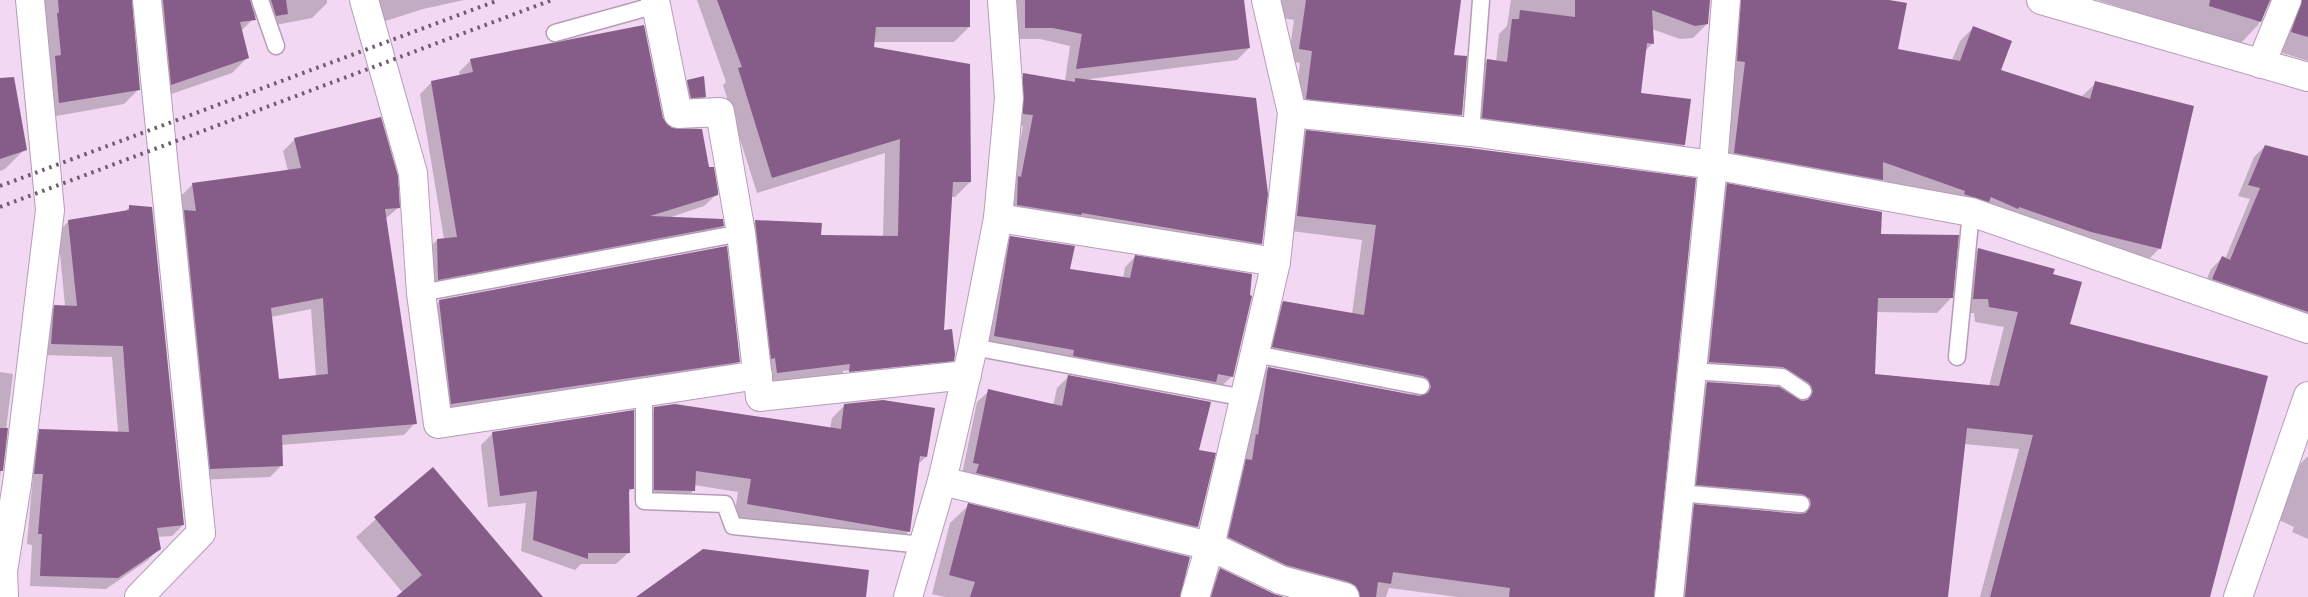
<svg xmlns="http://www.w3.org/2000/svg" width="2308" height="597" font-family="'Fira Sans Condensed',sans-serif">
<style>
.shadow{fill:#0003;fill-rule:evenodd}
.building{fill:#865c89;fill-rule:evenodd}
.lines{fill:none;stroke-linecap:round;stroke-linejoin:round}
.lane-casing{stroke:#b59db7;stroke-width:19}
.street-casing{stroke:#b59db7;stroke-width:30}
.secondary-casing{stroke:#b59db7;stroke-width:30}
.lane{stroke:#fff;stroke-width:16}
.street{stroke:#fff;stroke-width:28}
.secondary{stroke:#fff;stroke-width:28}
.rail{stroke:#6c5d6d;stroke-width:4;stroke-dasharray:2.5 5;stroke-linecap:butt}
</style>
<rect width="100%" height="100%" fill="#f2d8f3"/>
<!-- shadow -->
<g class="shadow">
<path d="M41,0H130L139,89L124,104L45,118Z"/>
<path d="M136,0H327V3L312,18L260,28L256,16L241,31L247,58L232,73L157,99Z"/>
<path d="M361,0H464L423,9L373,25Z"/>
<path d="M697,0H969V27L954,42H874L873,48L970,182L955,197H951L943,332L953,360L937,376L762,387L740,237L755,222L820,225V236L883,237L885,153L757,193L723,85L726,82ZM939,361V364L843,374V371Z"/>
<path d="M1013,0H1240L1249,48L1237,60L1082,80L1261,243L1250,254L1006,216L1023,126L1015,125L1014,85L1025,74L1065,81L1070,46L1040,39H1013Z"/>
<path d="M1271,0H1460L1453,56L1461,115L1449,127L1294,110L1300,63L1288,61L1294,20L1271,16Z"/>
<path d="M1511,0H1710L1707,24L1693,38L1680,39L1652,29L1653,43L1645,51L1640,94L1684,145L1670,159L1469,131L1473,74L1487,60L1496,62L1499,34L1507,26Z"/>
<path d="M1719,0H1882L1897,50L1952,60L1960,41L1974,27L1999,71L2082,96L2096,83L2160,248L2146,262L1952,204L1882,180L1868,193L1720,166Z"/>
<path d="M2097,0H2308V61L2273,50V4L2269,3L2258,25L2240,44Z"/>
<path d="M471,60L662,118L708,169L717,194L704,206L668,218L723,226L711,238L427,291L425,252L437,240L444,239L420,94L432,82L460,76L459,72Z"/>
<path d="M688,81L705,97L699,103H685L682,87Z"/>
<path d="M0,101L25,149L5,169L0,171Z"/>
<path d="M1306,131L1469,149L1652,597H1458L1389,588L1386,597H1335L1214,552L1253,383L1268,368L1414,396L1408,390L1258,362L1269,317L1283,302L1352,314L1362,240L1283,230L1292,146Z"/>
<path d="M295,139L398,208L385,219L415,423L404,435L281,445L282,465L270,477L199,480L173,223L183,212L181,196L193,184L288,171L283,151ZM311,309L316,377L278,380L271,317Z"/>
<path d="M2265,146L2308,157V324L2202,290L2211,269L2222,258L2225,259L2250,199L2238,196L2254,157Z"/>
<path d="M1727,185L1879,235L1951,298L1937,313L1876,312L1873,375L1989,386L2004,327L1975,322L1974,313H1959L1963,264L1978,249L2052,275L2068,324L2208,597H1980L2019,449L1964,444L1947,597H1672L1680,520L1695,506L1797,515L1787,508L1682,499L1692,398L1707,383L1779,388L1768,381L1694,376L1713,199Z"/>
<path d="M130,207L183,525L172,536L157,537L159,548L148,560L106,589L30,586L32,545L27,544L36,441L47,430L118,432L112,357L41,355L44,317L55,306H65L58,232L69,221L124,212Z"/>
<path d="M1011,237L1069,270L1123,278L1125,267L1135,257L1232,376L1222,386L984,346L1001,247Z"/>
<path d="M440,301L739,361L727,373L440,415L428,313Z"/>
<path d="M0,372L13,374L0,477Z"/>
<path d="M1069,376L1198,451L1197,526L1186,538L962,474L977,402L989,391L1053,406L1057,388Z"/>
<path d="M845,405L926,457L917,465L909,531L896,544L734,517L738,492L694,485L693,491L680,504L641,502V421L655,408L830,429L832,418Z"/>
<path d="M493,433L633,488L628,493L629,552L616,564H581L575,570L521,551L526,503L488,507L481,445Z"/>
<path d="M2308,456V539L2292,532L2294,527L2277,519L2301,463Z"/>
<path d="M433,468L541,597H398L403,593L356,537Z"/>
<path d="M969,505L1179,597H945L932,594L950,523Z"/>
<path d="M1220,570L1280,597H1199L1202,588Z"/>
</g>
<!-- building -->
<g class="building">
<path d="M58,0H132L140,90L59,103L55,56L61,55L57,13H59Z"/>
<path d="M163,0H250L256,20L240,22L249,58L171,85Z"/>
<path d="M271,0H286L288,14L276,16Z"/>
<path d="M717,0H970V27H876L874,47L970,64L971,182H953L944,330L952,329L955,354L954,361L849,372L850,364L777,373L775,358L771,359L755,220L822,223L821,235L898,236L900,139L772,178L738,68L742,67Z"/>
<path d="M1025,0H1244L1250,48L1076,69L1082,34L1053,28H1025Z"/>
<path d="M1306,0H1461L1454,55L1467,56L1462,115L1306,99L1312,51L1299,49Z"/>
<path d="M1575,0H1710L1708,24L1695,26L1652,10L1654,44L1647,43L1641,93L1691,99L1685,145L1482,118L1487,59L1507,62L1512,19H1519L1520,10L1575,17Z"/>
<path d="M1741,0H1889L1907,3L1898,49L1960,61L1973,26L2012,41L2001,70L2090,99L2095,81L2194,106L2161,249L2091,232L2019,207L2018,209L1991,197L1989,202L1970,196L1964,194L1965,191L1883,162V180L1734,153L1745,62L1737,61Z"/>
<path d="M2210,0H2270L2261,22L2209,6Z"/>
<path d="M2302,0H2308V37L2291,32Z"/>
<path d="M644,25L663,118L672,128L702,129L709,167H714L718,191V195L650,216L723,219L724,226L438,280L437,239L457,237L431,81L473,72L470,59Z"/>
<path d="M1023,73L1075,82V78L1256,98L1268,194L1262,244L1082,213L1081,215L1017,205L1018,176L1021,177L1033,115L1023,114Z"/>
<path d="M704,76L706,97L691,98L687,80Z"/>
<path d="M14,77L27,150L0,159V78Z"/>
<path d="M381,117L398,176L400,208L385,209L417,424L282,435L283,466L210,469L184,210L196,211L192,183L301,168L294,138ZM323,298L328,374L279,379L271,308Z"/>
<path d="M1306,130L1469,148L1696,178L1654,597H1509L1510,588L1393,572L1391,584L1378,582L1376,597H1360L1356,586L1349,582L1286,565L1228,537L1246,459L1252,460L1256,434L1258,435L1268,367L1419,396L1428,393L1431,387L1428,379L1423,376L1272,347L1283,301L1364,315L1376,225L1297,216Z"/>
<path d="M2265,145L2308,156V312L2212,279L2222,256L2230,260L2260,188L2248,185Z"/>
<path d="M1727,183L1882,212L1881,234L1959,235L1953,298H1878L1875,374L1999,386L2018,312L1989,307L1988,299H1973L1978,248L2055,269L2053,274L2082,282L2070,324L2268,376L2210,597H1990L2033,435L1967,428L1948,597H1685L1694,504L1800,514L1806,513L1811,505L1810,499L1802,494L1696,485L1707,382L1779,387L1802,401L1808,400L1813,392L1809,383L1783,367L1709,362Z"/>
<path d="M129,205L152,207L184,525L157,528L161,549L118,578L40,576L42,534H38L43,474H34L39,429L129,432L123,346L51,344L54,305L77,306L68,220L129,210Z"/>
<path d="M1010,236L1075,246L1070,269L1130,278L1135,255L1252,274L1250,295L1252,296L1233,377L1218,374L1216,382L1073,356L1074,350L994,336Z"/>
<path d="M727,246L740,362L451,404L439,300Z"/>
<path d="M1068,375L1211,402L1199,450L1216,453L1198,527L976,473L979,464L973,463L988,389L1062,406Z"/>
<path d="M883,400L935,408L927,457L920,456L910,532L747,504L751,479L696,471L695,491L654,490V407L675,404L841,429L844,404Z"/>
<path d="M634,410V489H629L630,553H588V559L533,540L537,491L500,496L492,432Z"/>
<path d="M0,428H8L3,471H0Z"/>
<path d="M433,467L450,487L543,597H396L422,575L374,517Z"/>
<path d="M968,503L1190,557L1180,597H970L975,582L949,575Z"/>
<path d="M703,549L869,570L866,597H636Z"/>
<path d="M1220,568L1274,594L1284,597H1211Z"/>
</g>
<g class="lines">
<!-- lane casing -->
<g class="lane-casing">
<g id="lane">
<path d="M260,0L276,46"/>
<path d="M555,33L656,5"/>
<path d="M1471,132L1481,0"/>
<path d="M421,293L741,233"/>
<path d="M973,347L1245,398"/>
<path d="M1255,354L1421,386"/>
<path d="M1957,357L1971,212"/>
<path d="M1692,371L1782,377L1803,391"/>
<path d="M644,394V501L725,504L733,526L923,545"/>
<path d="M1679,493L1801,504"/>
</g>
</g>
<!-- street casing -->
<g class="street-casing">
<g id="street">
<path d="M364,0L413,173L421,293L438,424L758,375"/>
<path d="M655,0L678,114L720,112L741,233L760,397L967,375"/>
<path d="M2261,64L2287,0"/>
<path d="M1292,113L1471,132L1713,165L1971,212L2308,329"/>
<path d="M998,218L1276,262"/>
<path d="M942,481L1210,546L1281,580L1345,597"/>
<path d="M4,597L3,571L17,484L50,210L30,0"/>
<path d="M139,597L201,533L147,0"/>
<path d="M908,597L942,481L973,347L998,218L1009,98L1002,0"/>
<path d="M1195,597L1210,546L1276,262L1292,113L1266,0"/>
<path d="M1669,597L1713,165L1726,0"/>
<path d="M2238,597L2308,396"/>
</g>
</g>
<!-- secondary casing -->
<g class="secondary-casing">
<path id="secondary" d="M2041,0L2308,77"/>
</g>
<!-- lane -->
<use href="#lane" class="lane"/>
<!-- street -->
<use href="#street" class="street"/>
<!-- secondary -->
<use href="#secondary" class="secondary"/>
<!-- rail -->
<g class="rail">
<path d="M0,186L499,0"/>
<path d="M0,207L552,0"/>
</g>
</g>
</svg>
